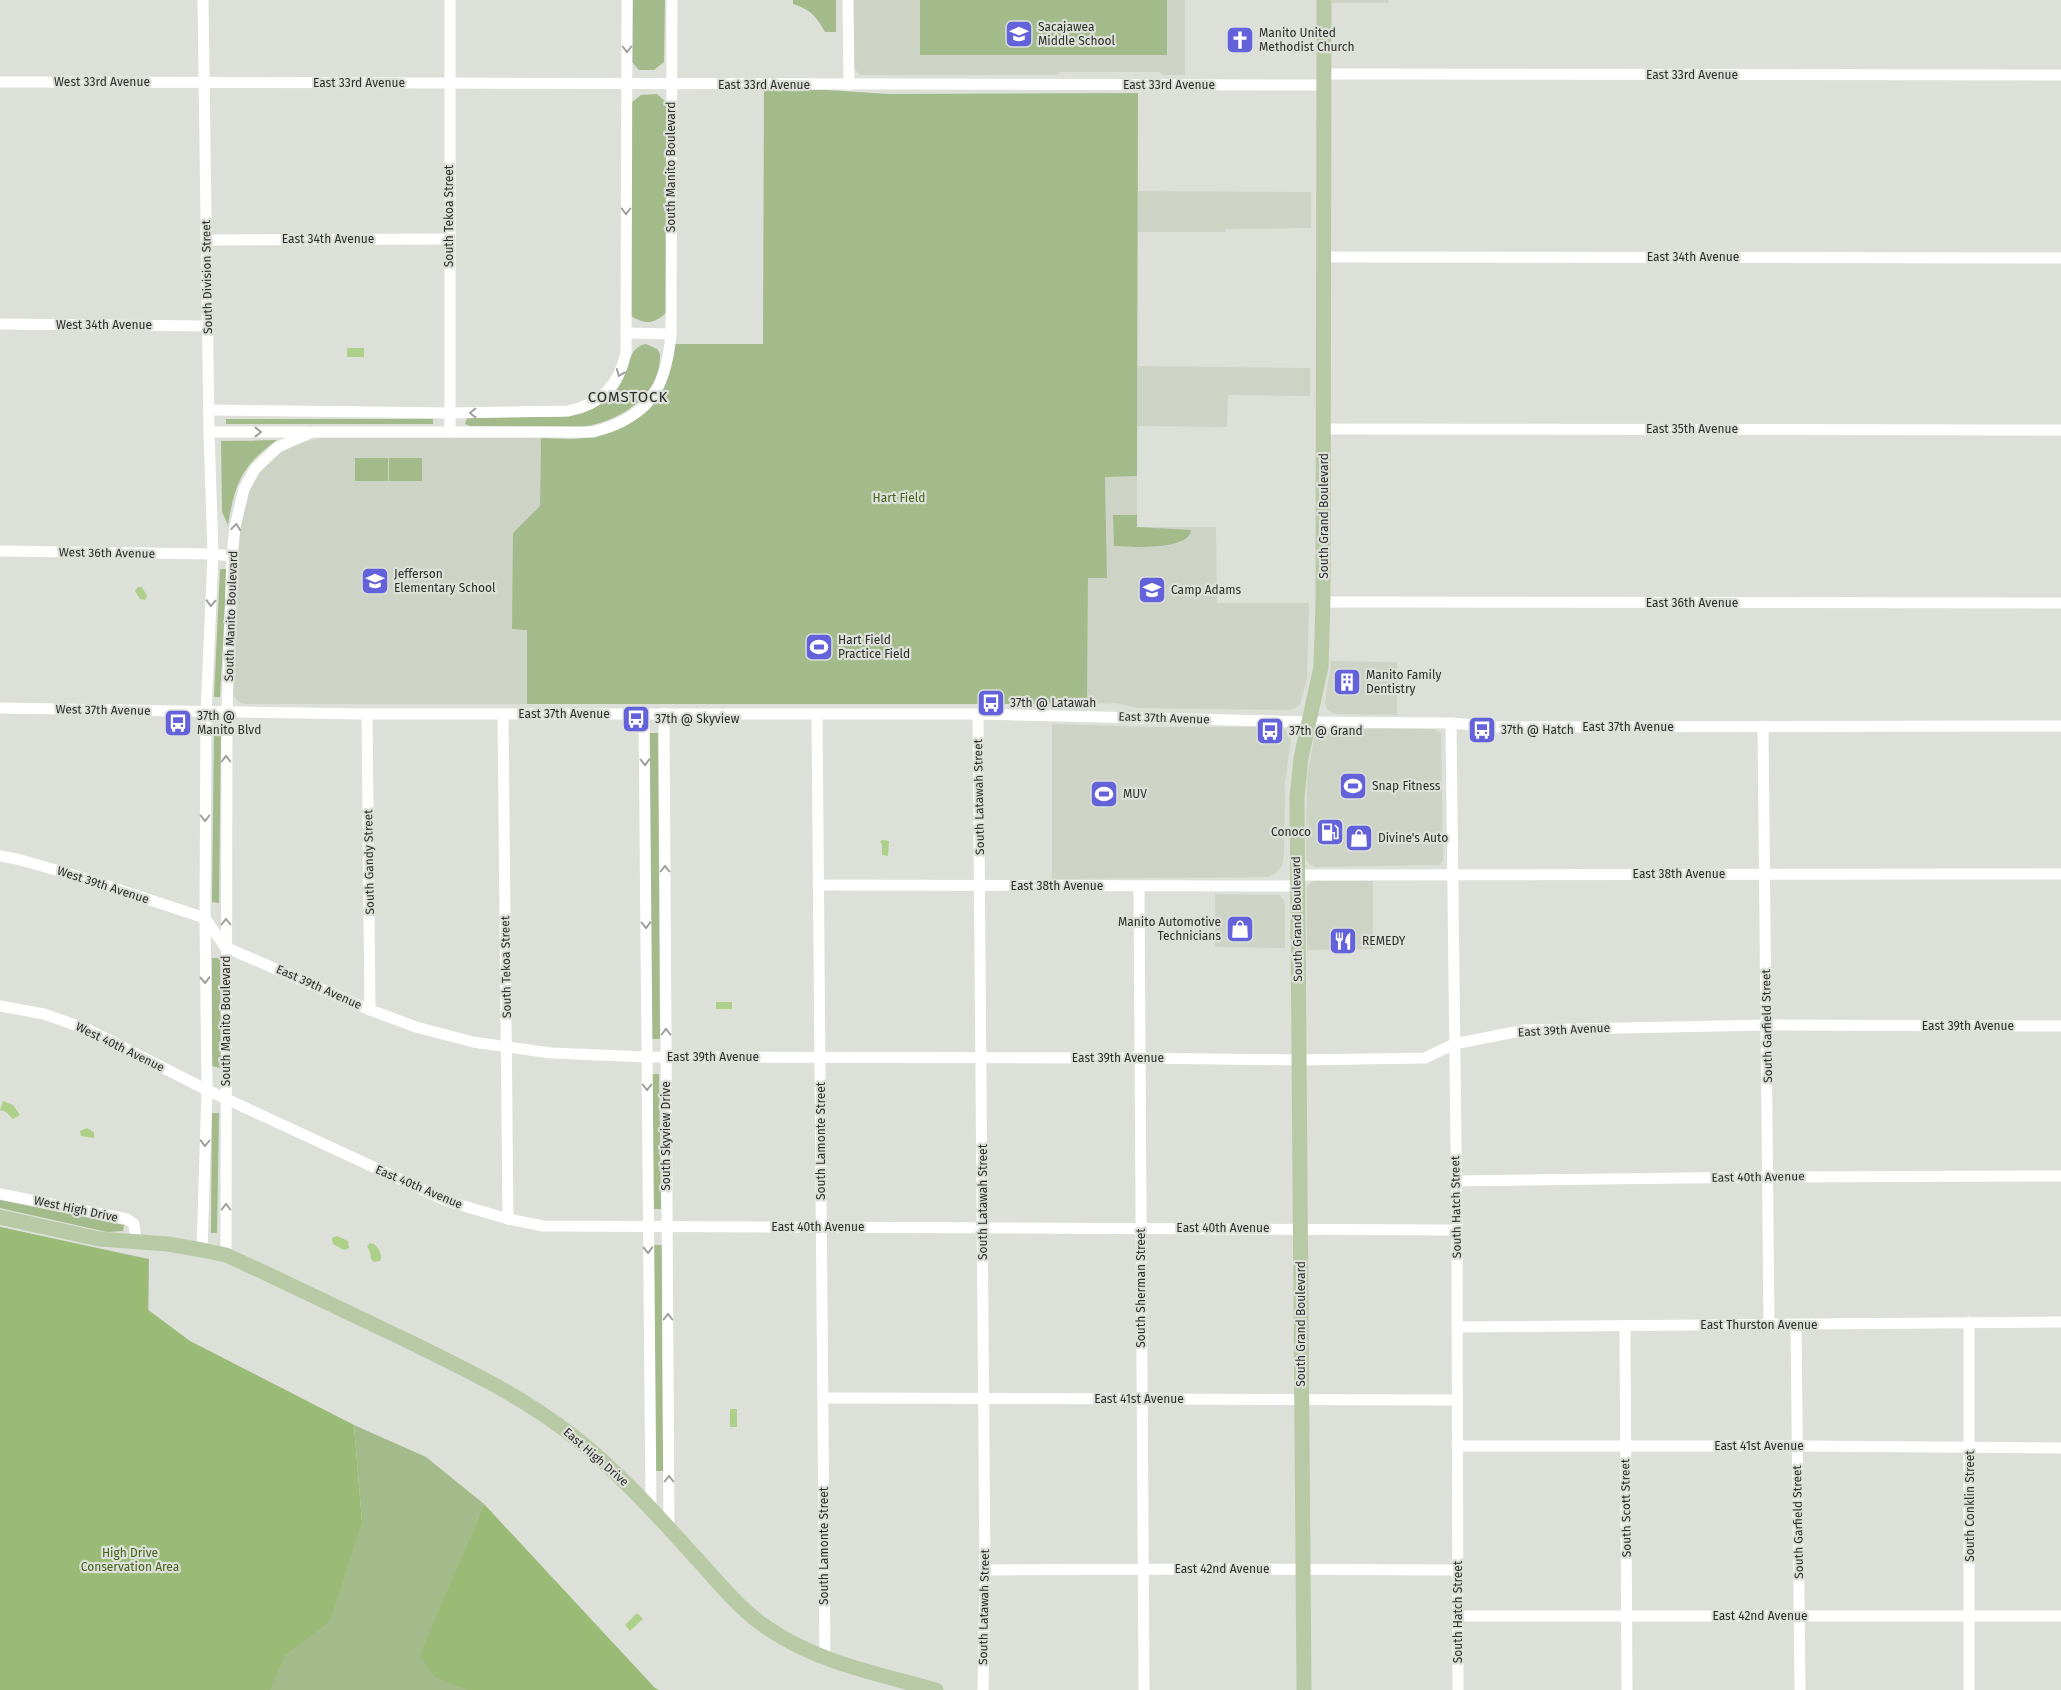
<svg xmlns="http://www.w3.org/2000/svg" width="2061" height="1690" font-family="'Fira Sans',sans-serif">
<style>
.built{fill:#cdd4c6}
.green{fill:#a3ba8b}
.forest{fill:#99bb75}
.water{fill:#add089}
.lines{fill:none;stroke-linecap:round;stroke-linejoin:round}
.minor{stroke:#fff;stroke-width:11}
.major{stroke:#b8caa5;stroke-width:15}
.oneway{stroke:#a0a09f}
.labels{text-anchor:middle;stroke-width:4.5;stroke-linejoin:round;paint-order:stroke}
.poi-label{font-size:12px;fill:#2c2d2a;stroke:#dce0d8;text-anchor:start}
.street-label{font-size:12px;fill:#2c2d2a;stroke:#dce0d8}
.park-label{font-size:12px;fill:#436118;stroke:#dce0d8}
.quarter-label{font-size:15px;letter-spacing:1px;fill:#2c2d2a;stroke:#dce0d8}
</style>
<rect width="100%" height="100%" fill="#dce0d8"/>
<!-- built -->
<g class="built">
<path d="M853,0H1185V75H1164L1159,72H1060L1056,75H861L853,68Z"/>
<path d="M1332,0H1389L1388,3H1332Z"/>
<path d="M1138,191L1311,192V228L1226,229L1225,232H1138Z"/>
<path d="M1138,366L1310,368V396L1228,395L1227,427L1137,426Z"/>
<path d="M319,438H541L540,506L513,629H527V704H245L239,702L234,697L232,690L240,529L247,495L255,478L271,459L292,446Z"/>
<path d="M1105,476H1137V527H1216L1217,603H1309L1307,679L1300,704L1296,708L1290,710L1138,708L1116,703L1087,704L1088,578H1107Z"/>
<path d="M1331,661L1397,662V715L1337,714L1332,713L1327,709L1325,703Z"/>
<path d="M1052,724L1149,727H1279L1285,729L1291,739L1285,783L1284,853L1282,866L1276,873L1267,877L1052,879Z"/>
<path d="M1327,729H1433L1441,733L1443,860L1440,865L1315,867L1308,863L1306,859L1307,779L1314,738L1318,733Z"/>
<path d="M1314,881H1373V949L1307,950V889L1308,885Z"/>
<path d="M1215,894L1280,895L1285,902V948L1215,947Z"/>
</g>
<!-- green -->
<g class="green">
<path d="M633,0H665L664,62L654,70H639L632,62Z"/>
<path d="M793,0H836V32H825C817,17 810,9 793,4Z"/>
<rect x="920" y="0" width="247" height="55"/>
<path d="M764,90H827L888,94L1138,93L1137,476L1105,477L1107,578H1088L1087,704H527V630L512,629L513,533L540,506L541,438C555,438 570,440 584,438C638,433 669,397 674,344H763Z"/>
<path d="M657,94L666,102V313C653,324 646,325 631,316V103L641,95Z"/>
<path d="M646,344L657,349L660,354C661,397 617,423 580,427L470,426L465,424L467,418L472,417H560C584,415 606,406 620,385C629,371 627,347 646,344Z"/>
<rect x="226" y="419" width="207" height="5"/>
<path d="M277,440C242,465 235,483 228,525L222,512L221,441Z"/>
<rect x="355" y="458" width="33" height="23"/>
<rect x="389" y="458" width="33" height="23"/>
<path d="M1113,515H1137V527L1191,530C1190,551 1128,547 1114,546Z"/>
<path d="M220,569H227L220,697H214Z"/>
<path d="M214,732H221L219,903L212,902Z"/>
<path d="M649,733H658L660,1039H651Z"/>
<path d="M212,958H220L221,1068L212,1066Z"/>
<path d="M652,1074H659L661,1209H653Z"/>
<path d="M212,1113H219L217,1233H211Z"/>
<path d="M0,1200L124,1225L123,1231L107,1232L0,1208Z"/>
<path d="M0,1227L149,1259L148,1343L362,1521L354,1425L426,1457L484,1504L450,1585L587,1690H0Z"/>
<path d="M653,1245H662L663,1471H655Z"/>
</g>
<!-- forest -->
<g class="forest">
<path d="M0,1227L148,1260L147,1309L190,1341L354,1425L362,1521L330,1621L285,1655L270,1690H0Z"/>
<path d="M484,1504L655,1688L659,1690H468L435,1677L420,1655Z"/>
</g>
<!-- water -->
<g class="water">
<rect x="347" y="348" width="17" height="9"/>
<path d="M138,587H142L147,596L145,600L140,599L135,591Z"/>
<path d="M882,840L889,841L888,856L882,855V844L880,842Z"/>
<rect x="716" y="1002" width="16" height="7"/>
<path d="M3,1101L13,1105L20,1115L13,1119L6,1112L0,1110Z"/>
<path d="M87,1128L94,1132V1138L81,1136L80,1131Z"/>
<path d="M337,1236L348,1241L349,1248L344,1250L333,1244L332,1238Z"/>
<path d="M370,1243L374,1244C379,1248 383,1256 380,1261L374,1262L371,1259L370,1252L367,1246Z"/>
<rect x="730" y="1409" width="7" height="18"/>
<path d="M637,1613L643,1619L630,1631L625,1625Z"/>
</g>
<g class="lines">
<!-- minor -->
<g class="minor">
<path d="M450,0V432"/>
<path d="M848,0L849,85"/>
<path d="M1324,74L2061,75"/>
<path d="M0,82L1324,85"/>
<path d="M207,240L449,239"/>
<path d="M1324,257L2061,258"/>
<path d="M0,324L208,326"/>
<path d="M626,333L671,334"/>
<path d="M209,410L450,413L568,411C601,405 619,385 626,353L627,0"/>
<path d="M1324,429L2061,430"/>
<path d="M209,432H308"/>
<path d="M0,551L213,554L232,556"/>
<path d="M1323,602L2061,603"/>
<path d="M0,708L361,714H978L1310,722L1451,723L1499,727L2061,726"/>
<path d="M664,713L669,1528"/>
<path d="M367,714L370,1010"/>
<path d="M503,714L508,1219"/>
<path d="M644,714L651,1507"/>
<path d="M817,714L825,1659"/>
<path d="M978,714L985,1570L983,1690"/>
<path d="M1451,723L1457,1230L1458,1690"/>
<path d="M1763,726L1769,1325"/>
<path d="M0,856L17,859L77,876L205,918L225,947L370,1010L416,1027L473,1042L551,1053L647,1057L1141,1058L1300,1060L1425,1058L1454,1044L1525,1030L1767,1025L2061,1026"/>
<path d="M1296,875L2061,874"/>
<path d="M818,885L1296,886"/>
<path d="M1139,886L1144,1690"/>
<path d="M0,1006L44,1014L89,1030L207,1090L447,1201L508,1219L543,1226L1457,1230"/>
<path d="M1455,1181L1769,1177L2061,1176"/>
<path d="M0,1194L127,1219L134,1224L136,1242"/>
<path d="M202,1250L207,1090L205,918L206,713L213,554L209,432L203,0"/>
<path d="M226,1255L227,713L232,556L235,527L244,489L255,469L278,447L312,432H593C649,417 666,390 671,334L672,0"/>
<path d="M1969,1322V1690"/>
<path d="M1796,1325L1800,1690"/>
<path d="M1625,1326L1627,1690"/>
<path d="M1457,1327L2061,1322"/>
<path d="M823,1398L1456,1400"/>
<path d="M1457,1446H1798L2061,1448"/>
<path d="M985,1570L1221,1569L1458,1570"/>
<path d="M1458,1616H2061"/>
</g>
<!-- major -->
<g class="major">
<path d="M0,1217L99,1239L168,1244L202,1250L226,1255L261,1271C310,1294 359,1318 408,1341C465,1369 522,1396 573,1436C619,1472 657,1515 697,1559C720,1584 741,1611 769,1629C819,1663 879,1674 936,1690"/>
<path d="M1304,1690L1297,798L1301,758L1321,667L1323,602L1324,0"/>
</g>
</g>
<!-- one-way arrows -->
<defs><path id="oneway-chevron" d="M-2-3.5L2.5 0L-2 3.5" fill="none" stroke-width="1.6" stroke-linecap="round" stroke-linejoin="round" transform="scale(1.25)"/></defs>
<g class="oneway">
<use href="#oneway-chevron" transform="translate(627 49) rotate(90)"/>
<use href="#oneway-chevron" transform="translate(626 211) rotate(90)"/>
<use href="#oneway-chevron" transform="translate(620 373) rotate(112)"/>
<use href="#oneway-chevron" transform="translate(473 413) rotate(179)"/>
<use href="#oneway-chevron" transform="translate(258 432)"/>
<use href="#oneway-chevron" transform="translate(236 527) rotate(-83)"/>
<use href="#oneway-chevron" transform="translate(211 603) rotate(92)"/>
<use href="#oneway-chevron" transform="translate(226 759) rotate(-90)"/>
<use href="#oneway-chevron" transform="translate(645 762) rotate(89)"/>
<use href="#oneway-chevron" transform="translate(205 818) rotate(90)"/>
<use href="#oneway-chevron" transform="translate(665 869) rotate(-90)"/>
<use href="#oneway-chevron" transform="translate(226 922) rotate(-90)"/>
<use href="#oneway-chevron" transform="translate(646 925) rotate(89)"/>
<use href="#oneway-chevron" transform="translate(205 980) rotate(89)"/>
<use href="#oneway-chevron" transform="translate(666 1032) rotate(-90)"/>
<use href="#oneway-chevron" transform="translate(647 1087) rotate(90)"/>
<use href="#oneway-chevron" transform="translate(205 1143) rotate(92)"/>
<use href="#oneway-chevron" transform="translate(226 1207) rotate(-90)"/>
<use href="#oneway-chevron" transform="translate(648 1250) rotate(89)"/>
<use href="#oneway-chevron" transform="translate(668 1317) rotate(-90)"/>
<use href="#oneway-chevron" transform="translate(669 1479) rotate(-90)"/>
</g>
<!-- icons -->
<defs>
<g id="school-square" transform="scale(1.4375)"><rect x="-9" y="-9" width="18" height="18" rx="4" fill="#6462db" stroke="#dce0d8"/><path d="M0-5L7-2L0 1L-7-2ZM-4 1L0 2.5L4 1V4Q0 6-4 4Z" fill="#fff"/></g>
<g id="church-square" transform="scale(1.4375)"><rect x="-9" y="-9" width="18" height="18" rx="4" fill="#6462db" stroke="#dce0d8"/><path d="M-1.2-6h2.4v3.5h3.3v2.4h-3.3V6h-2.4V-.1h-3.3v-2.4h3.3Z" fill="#fff"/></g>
<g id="stadium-square" transform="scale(1.4375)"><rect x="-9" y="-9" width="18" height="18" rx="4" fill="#6462db" stroke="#dce0d8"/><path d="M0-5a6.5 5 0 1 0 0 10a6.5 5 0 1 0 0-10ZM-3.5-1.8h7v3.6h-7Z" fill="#fff"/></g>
<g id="building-square" transform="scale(1.4375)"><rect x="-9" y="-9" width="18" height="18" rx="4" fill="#6462db" stroke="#dce0d8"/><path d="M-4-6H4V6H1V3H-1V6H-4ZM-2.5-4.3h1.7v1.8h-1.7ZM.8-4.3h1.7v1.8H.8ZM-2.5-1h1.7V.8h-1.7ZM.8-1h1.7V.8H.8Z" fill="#fff"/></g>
<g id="bus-square" transform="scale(1.4375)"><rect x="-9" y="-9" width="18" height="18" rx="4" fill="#6462db" stroke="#dce0d8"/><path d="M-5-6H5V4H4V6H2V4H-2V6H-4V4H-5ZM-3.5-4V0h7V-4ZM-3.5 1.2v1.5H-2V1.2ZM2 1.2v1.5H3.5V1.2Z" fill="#fff"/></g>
<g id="fuel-square" transform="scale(1.4375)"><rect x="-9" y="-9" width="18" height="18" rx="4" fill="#6462db" stroke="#dce0d8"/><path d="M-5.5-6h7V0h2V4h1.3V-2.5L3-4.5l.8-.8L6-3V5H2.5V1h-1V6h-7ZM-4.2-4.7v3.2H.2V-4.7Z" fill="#fff"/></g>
<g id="shop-square" transform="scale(1.4375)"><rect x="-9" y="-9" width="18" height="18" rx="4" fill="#6462db" stroke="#dce0d8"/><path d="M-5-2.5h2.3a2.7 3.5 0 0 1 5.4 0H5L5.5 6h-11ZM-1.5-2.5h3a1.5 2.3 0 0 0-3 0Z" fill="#fff"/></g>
<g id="restaurant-square" transform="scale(1.4375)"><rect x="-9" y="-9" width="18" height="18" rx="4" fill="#6462db" stroke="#dce0d8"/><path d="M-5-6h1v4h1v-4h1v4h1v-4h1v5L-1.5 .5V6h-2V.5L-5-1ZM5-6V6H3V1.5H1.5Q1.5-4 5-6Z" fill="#fff"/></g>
</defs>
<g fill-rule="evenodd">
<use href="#school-square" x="1019" y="34"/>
<use href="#church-square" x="1240" y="40"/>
<use href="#school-square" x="375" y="581"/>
<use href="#school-square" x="1152" y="590"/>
<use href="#stadium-square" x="819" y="647"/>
<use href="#building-square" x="1347" y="682"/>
<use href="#bus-square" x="991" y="703"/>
<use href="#bus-square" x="636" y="719"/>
<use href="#bus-square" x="178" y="723"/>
<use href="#bus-square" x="1482" y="730"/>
<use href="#bus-square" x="1270" y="731"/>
<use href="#stadium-square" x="1353" y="786"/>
<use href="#stadium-square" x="1104" y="794"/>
<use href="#fuel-square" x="1330" y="832"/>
<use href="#shop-square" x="1359" y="838"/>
<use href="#shop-square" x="1240" y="929"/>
<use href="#restaurant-square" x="1343" y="941"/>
</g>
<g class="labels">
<!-- poi labels -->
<g class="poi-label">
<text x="1038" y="31">Sacajawea<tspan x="1038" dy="14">Middle School</tspan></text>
<text x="1259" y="37">Manito United<tspan x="1259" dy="14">Methodist Church</tspan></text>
<text x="394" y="578">Jefferson<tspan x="394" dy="14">Elementary School</tspan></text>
<text x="1171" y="594">Camp Adams</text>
<text x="838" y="644">Hart Field<tspan x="838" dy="14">Practice Field</tspan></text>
<text x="1366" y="679">Manito Family<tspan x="1366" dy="14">Dentistry</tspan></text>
<text x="1010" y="707">37th @ Latawah</text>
<text x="197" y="720">37th @<tspan x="197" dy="14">Manito Blvd</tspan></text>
<text x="655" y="723">37th @ Skyview</text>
<text x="1501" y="734">37th @ Hatch</text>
<text x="1289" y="735">37th @ Grand</text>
<text x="1372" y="790">Snap Fitness</text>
<text x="1123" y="798">MUV</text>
<text x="1311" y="836" text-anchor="end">Conoco</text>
<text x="1378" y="842">Divine's Auto</text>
<text x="1221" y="926" text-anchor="end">Manito Automotive<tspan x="1221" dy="14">Technicians</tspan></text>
<text x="1362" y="945">REMEDY</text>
</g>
<!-- street labels -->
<g class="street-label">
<text x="1692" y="79">East 33rd Avenue</text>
<text x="102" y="86">West 33rd Avenue</text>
<text x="359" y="87">East 33rd Avenue</text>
<text x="764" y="89">East 33rd Avenue</text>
<text x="1169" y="89">East 33rd Avenue</text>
<text transform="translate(671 167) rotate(-90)" y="4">South Manito Boulevard</text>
<text transform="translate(449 216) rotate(-90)" y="4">South Tekoa Street</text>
<text x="328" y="243">East 34th Avenue</text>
<text x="1693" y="261">East 34th Avenue</text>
<text transform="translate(207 277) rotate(-91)" y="4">South Division Street</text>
<text x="104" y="329">West 34th Avenue</text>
<text x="1692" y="433">East 35th Avenue</text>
<text transform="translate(1324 516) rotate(-90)" y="4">South Grand Boulevard</text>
<text transform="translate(107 553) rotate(1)" y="4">West 36th Avenue</text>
<text x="1692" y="607">East 36th Avenue</text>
<text transform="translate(231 616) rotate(-88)" y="4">South Manito Boulevard</text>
<text transform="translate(103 710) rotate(1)" y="4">West 37th Avenue</text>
<text x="564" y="718">East 37th Avenue</text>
<text transform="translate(1164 718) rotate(2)" y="4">East 37th Avenue</text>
<text x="1628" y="731">East 37th Avenue</text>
<text transform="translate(979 797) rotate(-91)" y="4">South Latawah Street</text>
<text transform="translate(369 862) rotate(-91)" y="4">South Gandy Street</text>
<text x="1679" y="878">East 38th Avenue</text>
<text transform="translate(103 885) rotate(18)" y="4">West 39th Avenue</text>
<text x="1057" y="890">East 38th Avenue</text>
<text transform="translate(1297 919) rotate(-91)" y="4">South Grand Boulevard</text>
<text transform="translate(506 967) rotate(-91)" y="4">South Tekoa Street</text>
<text transform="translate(319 987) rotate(24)" y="4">East 39th Avenue</text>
<text transform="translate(226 1021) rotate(-90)" y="4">South Manito Boulevard</text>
<text transform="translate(1767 1026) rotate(-91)" y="4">South Garfield Street</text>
<text x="1968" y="1030">East 39th Avenue</text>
<text transform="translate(1564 1030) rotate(-3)" y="4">East 39th Avenue</text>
<text transform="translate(120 1047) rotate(26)" y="4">West 40th Avenue</text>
<text x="713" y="1061">East 39th Avenue</text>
<text x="1118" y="1062">East 39th Avenue</text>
<text transform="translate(666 1136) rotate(-90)" y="4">South Skyview Drive</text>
<text transform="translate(821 1141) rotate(-90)" y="4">South Lamonte Street</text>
<text transform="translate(1758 1177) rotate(-1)" y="4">East 40th Avenue</text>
<text transform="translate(419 1187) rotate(23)" y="4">East 40th Avenue</text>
<text transform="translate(983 1202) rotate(-90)" y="4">South Latawah Street</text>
<text transform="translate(1456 1207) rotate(-91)" y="4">South Hatch Street</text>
<text transform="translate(76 1209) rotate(12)" y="4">West High Drive</text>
<text x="818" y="1231">East 40th Avenue</text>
<text x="1223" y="1232">East 40th Avenue</text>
<text transform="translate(1141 1288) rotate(-90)" y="4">South Sherman Street</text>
<text transform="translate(1301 1324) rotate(-90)" y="4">South Grand Boulevard</text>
<text x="1759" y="1329">East Thurston Avenue</text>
<text x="1139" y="1403">East 41st Avenue</text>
<text x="1759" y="1450">East 41st Avenue</text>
<text transform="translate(596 1457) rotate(41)" y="4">East High Drive</text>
<text transform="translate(1970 1506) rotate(-90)" y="4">South Conklin Street</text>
<text transform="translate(1626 1508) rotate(-91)" y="4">South Scott Street</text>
<text transform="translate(1798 1522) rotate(-91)" y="4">South Garfield Street</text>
<text transform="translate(824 1546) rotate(-90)" y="4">South Lamonte Street</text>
<text x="1222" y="1573">East 42nd Avenue</text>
<text transform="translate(984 1607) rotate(-89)" y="4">South Latawah Street</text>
<text transform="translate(1458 1612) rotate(-90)" y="4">South Hatch Street</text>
<text x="1760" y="1620">East 42nd Avenue</text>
</g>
<!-- park labels -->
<g class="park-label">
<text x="899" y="502">Hart Field</text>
<text x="130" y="1557">High Drive<tspan x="130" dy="14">Conservation Area</tspan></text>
</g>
<!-- quarter labels -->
<g class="quarter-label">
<text x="628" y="402">COMSTOCK</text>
</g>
</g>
</svg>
